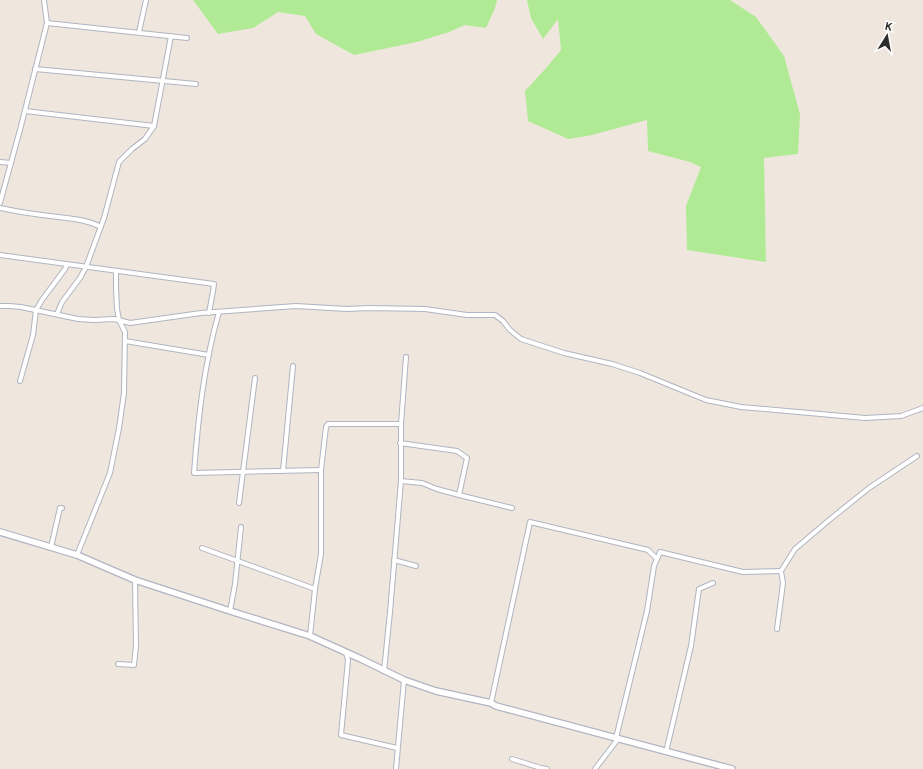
<svg xmlns="http://www.w3.org/2000/svg" width="923" height="769" font-family="'DM Sans',sans-serif">
<style>
.green{fill:#b1ea95}
.lines{fill:none;stroke-linecap:round;stroke-linejoin:round}
.minor-casing{stroke:#b1b4c1;stroke-width:6}
.secondary-casing{stroke:#b1b4c1;stroke-width:8}
.minor{stroke:#fff;stroke-width:4}
.secondary{stroke:#fff;stroke-width:5.5}
</style>
<rect width="100%" height="100%" fill="#efe7dd"/>
<!-- green -->
<g class="green">
<path d="M193,0H497L495,8L486,28L465,25L449,32L417,42L354,55L316,34L305,16L278,12L253,28L218,34Z"/>
<path d="M527,0H730L756,17L784,56L800,114L798,154L764,158L766,262L687,250L686,206L701,167L690,162L648,151L647,120L592,135L568,139L528,121L525,91L547,67L561,50L558,19L543,39L531,18Z"/>
</g>
<g class="lines">
<!-- minor casing -->
<g class="minor-casing">
<g id="minor">
<path d="M47,23L187,38"/>
<path d="M139,32L146,0"/>
<path d="M35,69L196,84"/>
<path d="M25,111L154,126"/>
<path d="M0,162L11,163"/>
<path d="M0,203L21,126L47,23L44,0"/>
<path d="M0,208C19,212 39,215 58,217C73,219 88,220 101,227"/>
<path d="M0,255L214,284L213,291L209,313"/>
<path d="M0,306H9L21,307L78,319L94,320L114,319L130,323L201,313L296,306L347,309L368,308L425,309L467,315H495L503,321L510,330L521,339L564,353L612,364L640,373L706,400L741,407L865,418L901,416L923,408"/>
<path d="M219,312C204,364 198,419 194,473L321,470"/>
<path d="M57,314L62,302L80,278L86,267L104,218L119,162L132,149L145,139L154,126L171,36"/>
<path d="M125,341L209,355"/>
<path d="M20,381L33,335L36,310L42,300L65,269L67,264"/>
<path d="M400,443L457,451L467,458L459,495"/>
<path d="M283,471L293,366"/>
<path d="M401,481L422,483L437,489L459,495L512,508"/>
<path d="M239,503L255,378"/>
<path d="M51,547L60,508H62"/>
<path d="M202,548L315,589"/>
<path d="M77,555L110,473L119,428L124,393L125,332L119,320L117,309L116,287V271"/>
<path d="M394,560L416,566"/>
<path d="M230,611L235,584L241,527"/>
<path d="M777,629L783,583L781,571L795,549L828,521L869,488L917,456"/>
<path d="M310,636L315,589L321,554V470L326,427L328,424H401"/>
<path d="M346,652L348,660L341,735L397,748"/>
<path d="M118,664L134,665L136,646L135,580"/>
<path d="M384,671L390,612L401,481V424L406,357"/>
<path d="M491,703L530,522L648,550L657,559"/>
<path d="M616,738L647,611L654,566L660,552L743,572L781,571"/>
<path d="M666,752L691,646L699,589L713,583"/>
<path d="M512,759L541,768L547,769"/>
<path d="M396,769L404,680"/>
<path d="M595,769L618,739"/>
</g>
</g>
<!-- secondary casing -->
<g class="secondary-casing">
<path id="secondary" d="M0,532L77,555L135,580L230,611L310,636L361,659L404,680L436,691L491,703L496,706L732,769"/>
</g>
<!-- minor -->
<use href="#minor" class="minor"/>
<!-- secondary -->
<use href="#secondary" class="secondary"/>
</g>
<!-- north arrow -->
<g transform="translate(887 36) rotate(11)" stroke="#ffffff" stroke-width="3" paint-order="stroke">
<path d="M0-3L7 15L0 10L-7 15Z" fill="#2c2c2c"/>
<text y="-6" font-size="11" font-weight="bold" text-anchor="middle" fill="#2c2c2c">K</text>
</g>
</svg>
